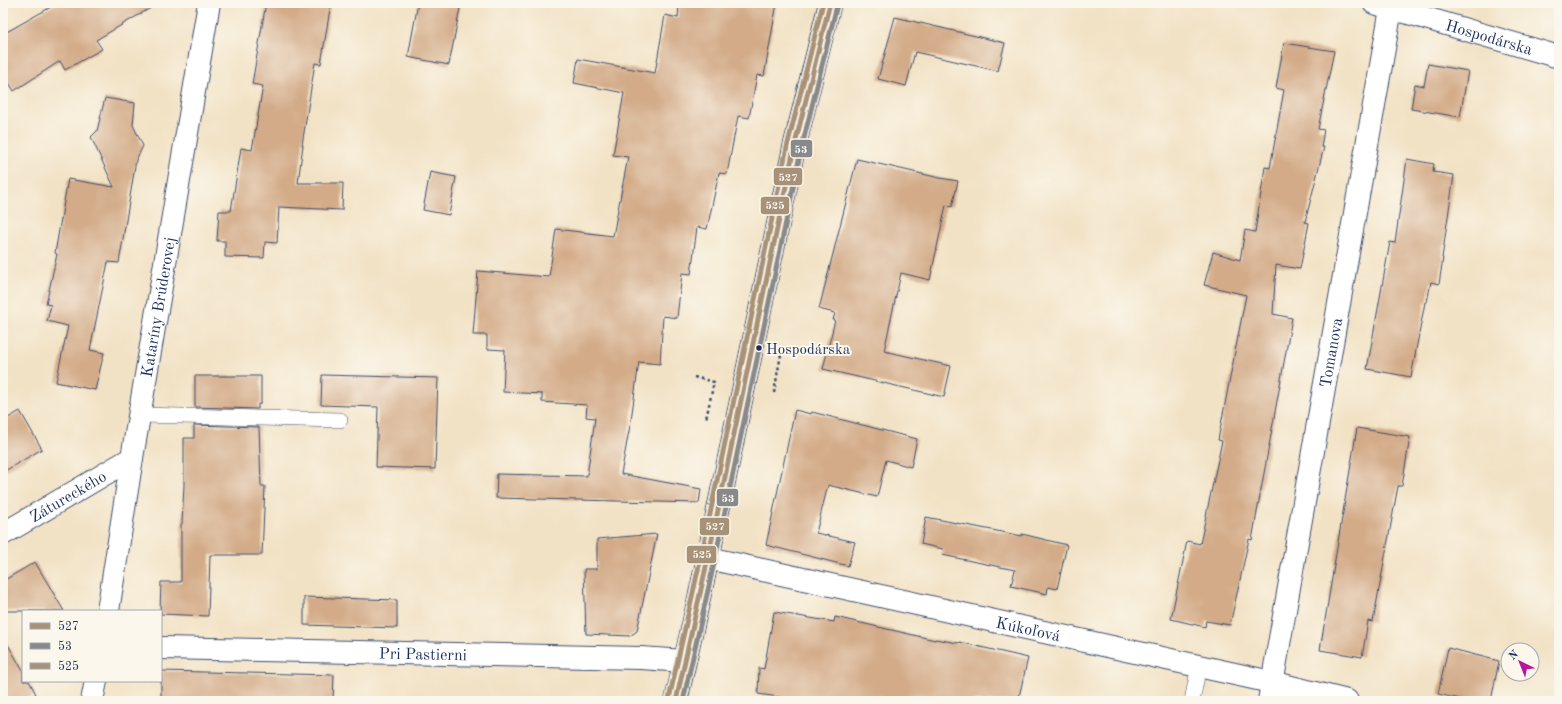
<svg xmlns="http://www.w3.org/2000/svg" width="1562" height="704" font-family="'Old Standard TT',serif">
<style>
.building{fill:#d3ab88}
.lines{fill:none;stroke-linecap:round;stroke-linejoin:round}
.lane-casing{stroke:#3b4a6d;stroke-width:16}
.street-casing{stroke:#3b4a6d;stroke-width:24}
.secondary-casing{stroke:#3b4a6d;stroke-width:24}
.path{stroke:#3b4a6d;stroke-width:2.5;stroke-dasharray:3 3;stroke-linecap:butt}
.lane{stroke:#fff;stroke-width:15}
.street{stroke:#fff;stroke-width:22}
.secondary{stroke:#f9e7c3;stroke-width:22}
.bus-1-casing{stroke:#fbf7ec;stroke-width:8}
.bus-2-casing{stroke:#fbf7ec;stroke-width:8}
.bus-3-casing{stroke:#fbf7ec;stroke-width:8}
.bus-1{stroke:#a89277;stroke-width:5}
.bus-2{stroke:#898989;stroke-width:5}
.bus-3{stroke:#a89277;stroke-width:5}
.bus-dot{fill:#1b2f5e;stroke:#fbf7ec;stroke-width:1.5}
.labels{text-anchor:middle;stroke-width:4;stroke-linejoin:round;paint-order:stroke}
.bus-label{font-size:15px;fill:#1b2f5e;stroke:#fbf7ec;text-anchor:start}
.street-label{font-size:16px;fill:#1b2f5e;stroke:#fbf7ec}
.line-badge{stroke:#fbf7ec;stroke-width:1.5}
.badge-label{font-size:11px;text-anchor:middle;font-weight:bold;fill:#fff}
</style>
<rect width="100%" height="100%" fill="#fbf7ec"/>
<filter id="ink" filterUnits="userSpaceOnUse"><feTurbulence type="fractalNoise" baseFrequency=".025" numOctaves="2"/><feDisplacementMap in="SourceGraphic" scale="8" xChannelSelector="R" yChannelSelector="G"/><feConvolveMatrix kernelMatrix="1 2 1 2 8 2 1 2 1" color-interpolation-filters="sRGB"/></filter>
<filter id="wash" filterUnits="userSpaceOnUse"><feTurbulence type="fractalNoise" baseFrequency=".012" numOctaves="4" result="noise"/><feDisplacementMap in="SourceGraphic" scale="16" xChannelSelector="R" yChannelSelector="G"/><feGaussianBlur stdDeviation="0.9" result="paint"/><feColorMatrix in="noise" values="0 0 0 0 0 0 0 0 0 0 0 0 0 0 0 0 0 1.4 0 .05"/><feComposite in="paint" operator="in"/></filter>
<g filter="url(#wash)">
<rect width="100%" height="100%" fill="#f2e2c5"/>
<g id="blocks">
<!-- building -->
<g class="building">
<path d="M58,3H159L96,40L102,49L65,70L60,61L14,91L3,73V34Z"/>
<path d="M266,3H331L321,64L315,63L302,145H303L298,183H343L342,210L279,207L277,243L265,242L264,258L225,257V241H217L219,211H231L241,148L252,150L263,86L252,84Z"/>
<path d="M418,3H461L449,65L408,57Z"/>
<path d="M679,3H777L764,76L757,75L749,118L738,116L727,174L719,173L707,229L697,227L691,274L682,273L677,318L663,316L660,364L639,362L631,420L621,474L701,489L699,503L496,498L497,474L587,476L595,418L586,417L587,405L542,402V394L503,392L505,350L487,349V335H473L478,271L549,277L556,229L613,236L628,157L613,155L624,93L574,83L578,59L655,73L665,15L678,18Z"/>
<path d="M895,17L1005,43L998,71L915,52L906,86L878,79Z"/>
<path d="M1284,43L1334,51L1318,129L1324,130L1321,147H1324L1305,222L1309,223L1300,269L1276,265L1273,314L1292,318L1252,540L1249,539L1230,625L1206,621L1205,627L1171,619L1187,541L1200,544L1222,441L1218,440L1246,295L1204,285L1213,252L1240,260L1245,230L1255,232L1265,167L1270,168L1284,90L1276,88Z"/>
<path d="M1428,64L1468,71L1460,117L1411,109L1415,84L1424,86Z"/>
<path d="M105,98L135,103L133,125L143,146L136,160L119,263L108,262L90,350L104,353L95,390L56,382L68,326L47,321L51,305L46,304L57,254L55,253L68,179L114,187L91,137L97,131Z"/>
<path d="M857,159L940,178L958,181L952,207L946,205L930,280L901,273L884,351L951,366L944,397L823,369L835,320H833L835,313L819,309Z"/>
<path d="M1407,159L1434,164L1433,172L1454,175L1442,258H1443L1439,284L1431,282L1427,302H1425L1411,377L1367,369L1390,242L1395,243Z"/>
<path d="M430,172L456,177L449,215L423,210Z"/>
<path d="M322,375L438,378L435,469L376,467L378,407L321,405Z"/>
<path d="M195,376H261V404H258V409L195,407Z"/>
<path d="M795,410L811,414L812,412L917,439L911,467L886,460L877,497L828,485L816,533L855,542L848,566L766,545Z"/>
<path d="M20,411L42,449L3,472V421Z"/>
<path d="M194,425L259,427L261,486H265L262,555H210L208,616L161,614V611H160L161,582H181V524H182L184,485V438H194Z"/>
<path d="M1357,428L1410,437L1402,486H1398L1373,622L1368,621L1362,657L1320,650Z"/>
<path d="M926,517L1022,536V534L1067,545L1057,589L1048,587L1047,594L1011,586L1015,570L942,555L943,549L921,544Z"/>
<path d="M657,534L637,631L630,636L586,634L584,569H597V539Z"/>
<path d="M35,562L64,611H3V581Z"/>
<path d="M304,597L397,600V628L304,625Z"/>
<path d="M774,612L834,622L835,617L935,640V639L958,643L959,642L1028,658L1018,701H806L758,694L759,668L764,669Z"/>
<path d="M3,636L23,671V681H29L36,694L23,701H3Z"/>
<path d="M1448,648L1499,661L1491,701H1469L1438,694Z"/>
<path d="M161,671L334,675L333,701H161Z"/>
</g>
</g>
</g>
<g filter="url(#ink)">
<use href="#blocks" fill-opacity="0" stroke="#3b4a6d" stroke-width="1"/>
<g class="lines">
<!-- lane casing -->
<g class="lane-casing">
<g id="lane">
<path d="M140,415L340,420"/>
<path d="M1192,701L1199,666"/>
</g>
</g>
<!-- street casing -->
<g class="street-casing">
<g id="street">
<path id="s1" d="M1374,3L1559,57"/>
<path id="s2" d="M3,534L132,458"/>
<path id="s3" d="M708,558L1271,682L1347,701"/>
<path id="s4" d="M108,611L132,458L209,3"/>
<path id="s5" d="M161,648L641,658L684,661"/>
<path d="M92,701L96,681"/>
<path id="s6" d="M1269,701L1392,3"/>
</g>
</g>
<!-- secondary casing -->
<g class="secondary-casing">
<path id="secondary" d="M676,701L708,558L794,148L830,3"/>
</g>
<!-- path -->
<g class="path">
<path d="M694,377L714,382L706,419"/>
<path d="M774,393L781,354"/>
</g>
<!-- lane -->
<use href="#lane" class="lane"/>
<!-- street -->
<use href="#street" class="street"/>
<!-- secondary -->
<use href="#secondary" class="secondary"/>
<!-- bus-1 casing -->
<g class="bus-1-casing">
<path id="bus-1" d="M676,701L708,558L794,148L830,3"/>
</g>
<!-- bus-2 casing -->
<g class="bus-2-casing">
<path id="bus-2" d="M683,701L715,559L801,150L837,5"/>
</g>
<!-- bus-3 casing -->
<g class="bus-3-casing">
<path id="bus-3" d="M669,699L701,557L787,147L823,3"/>
</g>
<!-- bus-1 -->
<use href="#bus-1" class="bus-1"/>
<!-- bus-2 -->
<use href="#bus-2" class="bus-2"/>
<!-- bus-3 -->
<use href="#bus-3" class="bus-3"/>
</g>
</g>
<!-- markers -->
<circle class="bus-dot" cx="759" cy="348" r="3.5"/>
<g class="labels">
<!-- bus labels -->
<g class="bus-label">
<text x="766" y="354">Hospodárska</text>
</g>
<!-- street labels -->
<g class="street-label">
<text dy="6" stroke="none"><textPath href="#s1" startOffset="120">Hospodárska</textPath></text>
<text dy="6" stroke="none"><textPath href="#s4" startOffset="308">Kataríny Brúderovej</textPath></text>
<text dy="6" stroke="none"><textPath href="#s6" startOffset="354">Tomanova</textPath></text>
<text dy="6" stroke="none"><textPath href="#s2" startOffset="75">Zátureckého</textPath></text>
<text dy="6" stroke="none"><textPath href="#s3" startOffset="328">Kúkoľová</textPath></text>
<text dy="6" stroke="none"><textPath href="#s5" startOffset="262">Pri Pastierni</textPath></text>
</g>
</g>
<g class="line-badge">
<rect x="790" y="139" width="23" height="19" rx="4" fill="#898989"/>
<rect x="773" y="167" width="30" height="19" rx="4" fill="#a89277"/>
<rect x="760" y="196" width="30" height="19" rx="4" fill="#a89277"/>
<rect x="716" y="488" width="23" height="19" rx="4" fill="#898989"/>
<rect x="699" y="517" width="31" height="19" rx="4" fill="#a89277"/>
<rect x="686" y="545" width="31" height="19" rx="4" fill="#a89277"/>
</g>
<g class="badge-label">
<text x="801" y="153">53</text>
<text x="788" y="181">527</text>
<text x="775" y="209">525</text>
<text x="728" y="502">53</text>
<text x="715" y="530">527</text>
<text x="702" y="558">525</text>
</g>
<!-- margin -->
<rect width="1562" height="704" fill="none" stroke="#fbf7ec" stroke-width="16"/>
<!-- legend -->
<rect x="22" y="610" width="140" height="72" fill="#fbf7ec" stroke="#a1a7b3"/>
<rect x="30" y="623" width="20" height="6" fill="#a89277" stroke="#a1a7b3"/>
<text x="58" y="630" font-size="12" fill="#1b2f5e">527</text>
<rect x="30" y="643" width="20" height="6" fill="#898989" stroke="#a1a7b3"/>
<text x="58" y="650" font-size="12" fill="#1b2f5e">53</text>
<rect x="30" y="663" width="20" height="6" fill="#a89277" stroke="#a1a7b3"/>
<text x="58" y="670" font-size="12" fill="#1b2f5e">525</text>
<!-- north arrow -->
<g transform="translate(1520 662) rotate(317)"><circle r="19" fill="#fbf7ec" stroke="#a1a7b3"/>
<path d="M0-3L7 15L0 10L-7 15Z" fill="#b5179e"/>
<text y="-6" font-size="11" font-weight="bold" text-anchor="middle" fill="#1b2f5e">N</text>
</g>
</svg>
